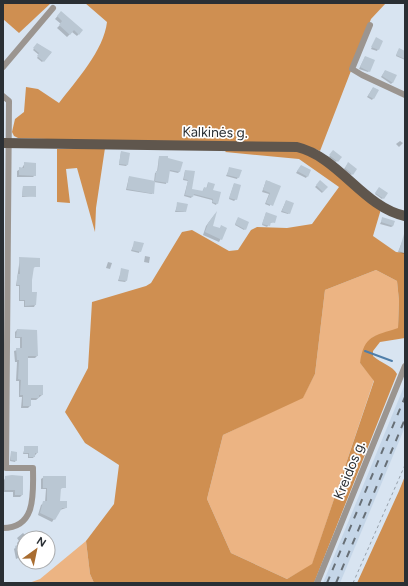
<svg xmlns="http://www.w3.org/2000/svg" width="408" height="586" font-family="Figtree,sans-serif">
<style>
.built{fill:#c5d6e8}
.green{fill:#ecb483}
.forest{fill:#cf8f51;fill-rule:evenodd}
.shadow{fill:#0003}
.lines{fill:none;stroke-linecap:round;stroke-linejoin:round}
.stream{stroke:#4f7ea9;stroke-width:2}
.building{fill:#bac7d3}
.path{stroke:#96a0aa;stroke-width:1;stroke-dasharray:3 3;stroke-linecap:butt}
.street{stroke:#9b9590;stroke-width:6}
.primary{stroke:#5f564d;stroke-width:10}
.rail{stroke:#676f76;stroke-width:2;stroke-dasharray:7 7;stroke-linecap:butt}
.labels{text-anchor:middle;stroke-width:3.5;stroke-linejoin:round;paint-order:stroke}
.street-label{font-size:14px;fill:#2a2f34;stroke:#fff}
</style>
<rect width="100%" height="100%" fill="#d8e4f1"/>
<!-- built -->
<path class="built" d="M405,384V427L340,583H323Z"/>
<!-- green -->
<g class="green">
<path d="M376,270L397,281L399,301L398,329L373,337L360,363L374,380L312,565L287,579L231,553L207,499L223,435L303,397L315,374L325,290Z"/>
<path d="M86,541L90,574L94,583H29L40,579Z"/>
</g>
<!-- forest -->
<g class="forest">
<path d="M3,3H51L19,33L3,19Z"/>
<path d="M85,3H386L371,19L320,151L313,148L18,138L14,136L12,132L15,119L24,112L26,87L38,89L59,103C76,81 104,50 107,22Z"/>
<path d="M105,148L96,208L95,232L77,168L66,169L70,203L57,202V149Z"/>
<path d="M229,148L303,152L314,156L381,209L373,236L396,252L405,253V338L380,342L373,351V356C381,363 393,366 397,374L314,583H94L90,574L86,541L114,504L119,465L85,443L65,412L88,368L92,302L146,286L151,283L182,232L192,230L229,251L238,250L251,230L257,227L287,228L312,224L339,187L299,159L225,152ZM376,270L397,281L399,301L398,328C374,336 364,335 360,363L374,381L312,564L287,579L231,553L207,499L223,435L303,398L315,374L325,290Z"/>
<path d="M405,476V583H357L399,491Z"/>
</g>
<!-- shadow -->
<g class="shadow">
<path d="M61,12L82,30L77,36L72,32L67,37L57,28L61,24L55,19Z"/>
<path d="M376,39L382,41L377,51L371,49Z"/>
<path d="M38,44L51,53L42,62L37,58L39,55L33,50Z"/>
<path d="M398,51L405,52V60L396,56Z"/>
<path d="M365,57L369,71L368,72L359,69Z"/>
<path d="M385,71L393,82L391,84L381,77Z"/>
<path d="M373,88L378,90L372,100L367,97Z"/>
<path d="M400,141L403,143L399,147L396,144Z"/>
<path d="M121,152L127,165L126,166L119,165Z"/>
<path d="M333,152L340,157L336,162L329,157Z"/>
<path d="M159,157L180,171L178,173L169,171L166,184L154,182L152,194L126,190L129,177L154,182L155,173L157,172Z"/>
<path d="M25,163L35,175L33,177H17V171L22,168Z"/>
<path d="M347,165L352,174L351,175L344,169Z"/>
<path d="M301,166L310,171L306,178L296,173Z"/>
<path d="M230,168L241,171L237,179L226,176Z"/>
<path d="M185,171L191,190L202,192L204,188L206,189L208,183L217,203L216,205L212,203V200L193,195L191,198L184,196L188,181L183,180Z"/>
<path d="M266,181L271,182L270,206L265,204L269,194L262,192Z"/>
<path d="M320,182L327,187L322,193L315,187Z"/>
<path d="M234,184L236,199L234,201L229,199Z"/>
<path d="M23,187L35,196L22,197Z"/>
<path d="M378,190L383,198L382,199L375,194Z"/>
<path d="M286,201L289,213L288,214L281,212Z"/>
<path d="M178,203L185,211L184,212H175Z"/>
<path d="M266,213L274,222L270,223L267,227L262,225Z"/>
<path d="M215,214L212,227L219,229L221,227L226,229L219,242L203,235L206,226Z"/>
<path d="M383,218L394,222L393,226L391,227L380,224Z"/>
<path d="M237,220L245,229L244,230L235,225Z"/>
<path d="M135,242L142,244L139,253L131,251Z"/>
<path d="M402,242L405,243L404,254L398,252Z"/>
<path d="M145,256L150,257L149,263L144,262Z"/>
<path d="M20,258L39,266L32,268L31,293L35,305L34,307H24V301H19V286H16Z"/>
<path d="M108,262L112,263L110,269L106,268Z"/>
<path d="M122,269L126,281L125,282L118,281Z"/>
<path d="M17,330L37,356L35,358H27V386L42,395L36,400H30V406L28,408H21L22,397H19V381H16L17,362H15L14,351L20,349V338H15V332Z"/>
<path d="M25,447L37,453L33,458H28V454H23Z"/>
<path d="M11,452L16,460L15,462L10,461Z"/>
<path d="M6,477L22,495L20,497H13V492H3L4,480Z"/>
<path d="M44,477L65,487L60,489L59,502L66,508L60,510L52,522L38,515L41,505L45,502L46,489H41V479Z"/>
<path d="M23,533L26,536L24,538V555L16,559L14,549L18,545L17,543L19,541L17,538Z"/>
</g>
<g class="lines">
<!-- stream -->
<path class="stream" d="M365,351L392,361"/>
</g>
<!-- building -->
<g class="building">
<path d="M61,11L83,30L79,35L74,30L70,35L59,25L62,21L57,16Z"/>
<path d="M376,37L383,41L379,50L371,47Z"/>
<path d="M37,43L52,52L44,62L37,56L39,53L33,48Z"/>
<path d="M399,48L405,51V59L396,55Z"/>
<path d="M365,56L375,60L370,72L360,67Z"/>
<path d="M385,70L397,75L393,83L382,76Z"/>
<path d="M373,87L379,90L374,99L368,96Z"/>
<path d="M333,150L342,157L338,162L329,155Z"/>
<path d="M121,151L130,153L128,165L119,164Z"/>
<path d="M159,156H168V158L183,162L180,172L170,170L168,183L155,181L154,194L127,189L129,176L155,181L156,171H158Z"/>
<path d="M24,162L36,163V176L19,175V167L24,168Z"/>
<path d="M348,162L357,169L353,175L345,168Z"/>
<path d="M301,165L311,170L308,177L297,171Z"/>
<path d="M229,167L242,170L239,178L227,175Z"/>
<path d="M185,170L195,171L192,189L203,191L204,187L207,188L208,182L215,184L213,190L221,192L218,204L212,202L213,199L194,194L193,197L185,195L188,180L184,179Z"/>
<path d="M266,180L281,186L273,206L266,203L270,193L263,190Z"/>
<path d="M320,180L328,187L323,192L316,185Z"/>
<path d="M234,183L241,185L237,200L229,198Z"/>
<path d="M23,186H36V197L22,196Z"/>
<path d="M379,187L388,193L384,199L375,193Z"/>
<path d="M286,200L294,203L290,214L282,211Z"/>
<path d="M177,202L188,204L186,212L176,211Z"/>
<path d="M217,211L213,226L220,228L221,225L227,228L222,240L205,232L208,223Z"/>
<path d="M266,212L277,216L275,223L271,222L270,226L262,224Z"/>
<path d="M238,217L249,222L246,230L235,224Z"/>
<path d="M382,217L395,221L393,226L381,222Z"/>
<path d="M404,234H405V253L399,251Z"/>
<path d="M134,241L144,243L141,252L132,250Z"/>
<path d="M19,257L40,258V267H34L32,280V292H37L36,305L25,306V300H20V285H17V278L18,274H20Z"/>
<path d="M121,268L129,270L127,281L119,280Z"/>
<path d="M17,329L37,330L38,356H28V385H43V395H39V398H31V406H23V395H20L21,380L18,379L19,360H17L16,348H22V337H16Z"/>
<path d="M24,446H38V453H35V457H29V453H24Z"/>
<path d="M11,451L17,452V461L11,460Z"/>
<path d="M12,475L23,476V495H15V490H5V476Z"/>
<path d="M43,476H66V488H61L60,501H67V508H62L55,520L40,513L43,501H47V488H43Z"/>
<path d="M24,542V555L18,558L15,546Z"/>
</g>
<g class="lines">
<!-- path -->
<path class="path" d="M353,583L405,465"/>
<!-- street -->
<g class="street">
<path d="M370,25L352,69L362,75L405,95"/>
<path d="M3,67L53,8"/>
<path d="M3,96L9,101L6,468H33C33,492 37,528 3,528"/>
<path d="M317,583L405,366"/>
</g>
<!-- primary -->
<path class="primary" d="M3,143L297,147C339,157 363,207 405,216"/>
<!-- rail -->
<g class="rail">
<path d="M327,583L405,397"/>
<path d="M336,583L405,419"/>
</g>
</g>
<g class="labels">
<!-- street labels -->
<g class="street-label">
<text transform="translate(215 132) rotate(1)" y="5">Kalkinės g.</text>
<text transform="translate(349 470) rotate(-68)" y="5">Kreidos g.</text>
</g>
</g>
<!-- border -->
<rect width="408" height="586" fill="none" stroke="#2a2f34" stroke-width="8"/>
<!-- north arrow -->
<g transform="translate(36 550) rotate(33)"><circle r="19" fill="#ffffff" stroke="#aaacae"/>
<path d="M0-3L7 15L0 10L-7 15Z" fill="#a96d30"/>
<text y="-6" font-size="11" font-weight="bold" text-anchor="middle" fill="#2a2f34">N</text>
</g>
</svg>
